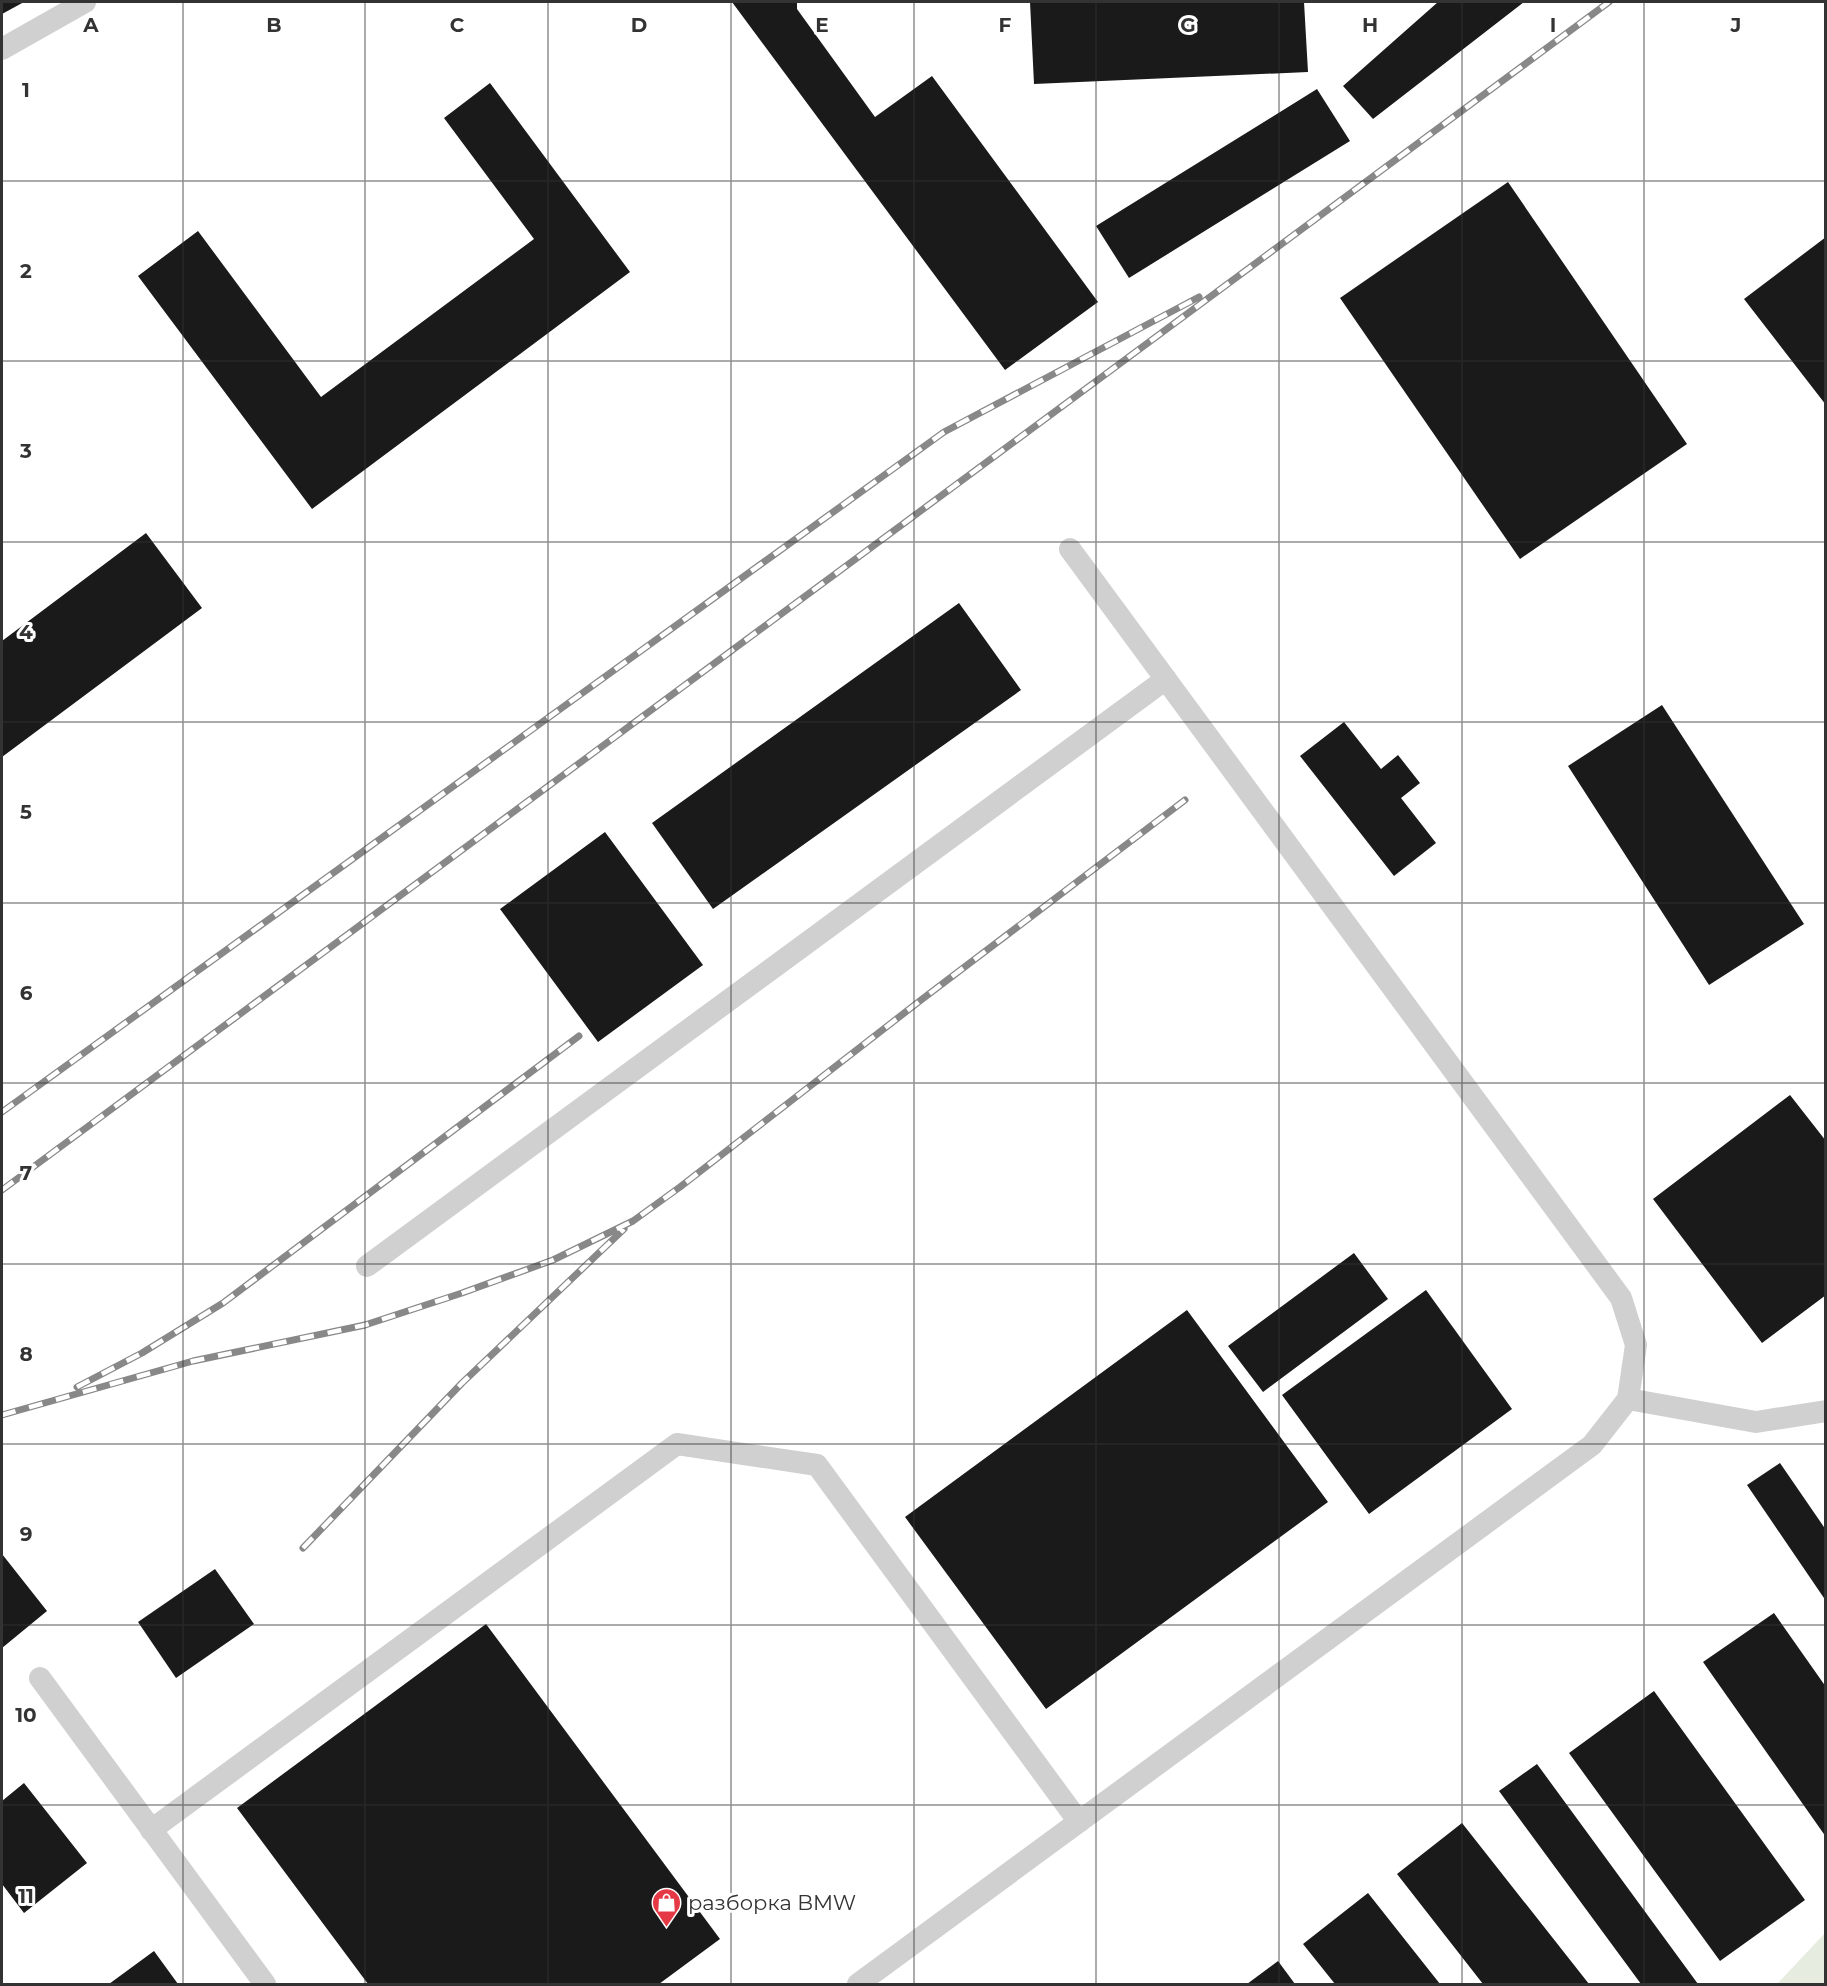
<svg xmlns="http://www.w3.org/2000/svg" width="1827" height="1986" viewBox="0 0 1827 1986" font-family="Montserrat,sans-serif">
<rect width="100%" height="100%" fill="#fff"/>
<!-- green -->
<path fill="#e6ecdf" d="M1825,1933V1984H1777Z"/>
<!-- building -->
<path fill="#1a1a1a" d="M2,2H24L2,14Z
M732,2H797V9L875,117L932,76L1098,302L1005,370Z
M1030,2H1304L1308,72L1034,84Z
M1438,2H1524L1373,119L1343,86Z
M490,83L630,272L312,509L138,276L198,231L321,397L534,239L444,118Z
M1317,89L1350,141L1129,278L1096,226Z
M1508,182L1687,444L1520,559L1340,298Z
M1826,237V405L1744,299Z
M146,533L202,608L2,757V641Z
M959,603L1021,690L713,909L652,823Z
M1662,705L1804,924L1709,985L1568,766Z
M1344,722L1381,769L1398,755L1420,783L1401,798L1436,843L1394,876L1300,756Z
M605,832L703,965L598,1042L500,909Z
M1790,1095L1826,1141V1295L1762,1343L1653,1199Z
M1354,1253L1388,1299L1263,1392L1228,1346Z
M1426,1290L1512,1409L1369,1514L1282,1395Z
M1187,1310L1328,1502L1046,1709L905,1517Z
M1780,1463L1826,1530V1601L1747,1485Z
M2,1554L47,1611L2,1648Z
M215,1569L254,1624L176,1678L138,1622Z
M1774,1613L1826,1687V1837L1703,1662Z
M486,1624L720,1939L659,1984H368L237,1808Z
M1654,1691L1805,1900L1720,1961L1569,1753Z
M1537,1764L1698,1984H1641L1499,1791Z
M24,1783L87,1863L24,1913L2,1884V1801Z
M1462,1823L1589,1984H1483L1397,1874Z
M1368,1893L1440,1984H1335L1303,1944Z
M154,1951L178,1984H109Z
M1278,1961L1295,1984H1247Z"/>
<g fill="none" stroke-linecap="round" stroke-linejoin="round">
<!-- lane -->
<path stroke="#d0d0d0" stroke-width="22" d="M2,49L85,2
M367,1266L1166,679
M1628,1399L1756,1422L1826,1411
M40,1678L265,1984
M151,1830L677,1444L817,1465L1079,1822
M858,1984L1592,1445L1628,1399L1636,1345L1621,1298L1070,549"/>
<defs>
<path id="rail" d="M2,1112L944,432L1199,297
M2,1190L1609,2
M77,1387L142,1353L223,1303L579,1036
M2,1415L193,1361L365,1325L462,1293L553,1260L633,1221L680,1187L921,1000L1185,800
M303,1548L462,1383L624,1229"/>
</defs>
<!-- rail casing -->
<use href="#rail" stroke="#888" stroke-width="7"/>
<!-- rail -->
<use href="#rail" stroke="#fff" stroke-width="4.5" stroke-dasharray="14" stroke-linecap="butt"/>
</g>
<!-- grid -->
<path fill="none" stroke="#333" stroke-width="1.5" stroke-opacity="0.55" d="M183,2V1984M365,2V1984M548,2V1984M731,2V1984M914,2V1984M1096,2V1984M1279,2V1984M1462,2V1984M1644,2V1984M2,181H1826M2,361H1826M2,542H1826M2,722H1826M2,903H1826M2,1083H1826M2,1264H1826M2,1444H1826M2,1625H1826M2,1805H1826"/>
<!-- icons -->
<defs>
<symbol id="shop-pin" viewBox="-11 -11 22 30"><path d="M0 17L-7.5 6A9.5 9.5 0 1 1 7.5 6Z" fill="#e63946" stroke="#fff"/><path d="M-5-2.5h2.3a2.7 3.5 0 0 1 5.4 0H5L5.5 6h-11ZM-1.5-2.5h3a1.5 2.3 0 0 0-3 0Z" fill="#fff"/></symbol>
</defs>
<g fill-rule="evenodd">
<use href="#shop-pin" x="650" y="1886" width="33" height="45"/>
</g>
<g text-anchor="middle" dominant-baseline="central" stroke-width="6" stroke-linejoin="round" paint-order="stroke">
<!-- poi labels -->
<g font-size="21" fill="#333" stroke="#fff" text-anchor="start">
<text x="688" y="1902">разборка BMW</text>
</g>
</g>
<g font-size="20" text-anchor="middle" font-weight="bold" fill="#333" stroke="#fff" stroke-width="6" stroke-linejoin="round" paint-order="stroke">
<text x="91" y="32">A</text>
<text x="274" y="32">B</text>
<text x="457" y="32">C</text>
<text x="639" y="32">D</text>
<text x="822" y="32">E</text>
<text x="1005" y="32">F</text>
<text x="1188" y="32">G</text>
<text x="1370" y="32">H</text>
<text x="1553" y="32">I</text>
<text x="1736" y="32">J</text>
<text x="26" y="97">1</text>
<text x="26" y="278">2</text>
<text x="26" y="458">3</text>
<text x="26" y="639">4</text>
<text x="26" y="819">5</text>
<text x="26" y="1000">6</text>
<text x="26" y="1180">7</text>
<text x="26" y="1361">8</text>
<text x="26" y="1541">9</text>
<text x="26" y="1722">10</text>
<text x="26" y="1903">11</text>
</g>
<!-- border -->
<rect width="1827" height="1986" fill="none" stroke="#333333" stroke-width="6"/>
</svg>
